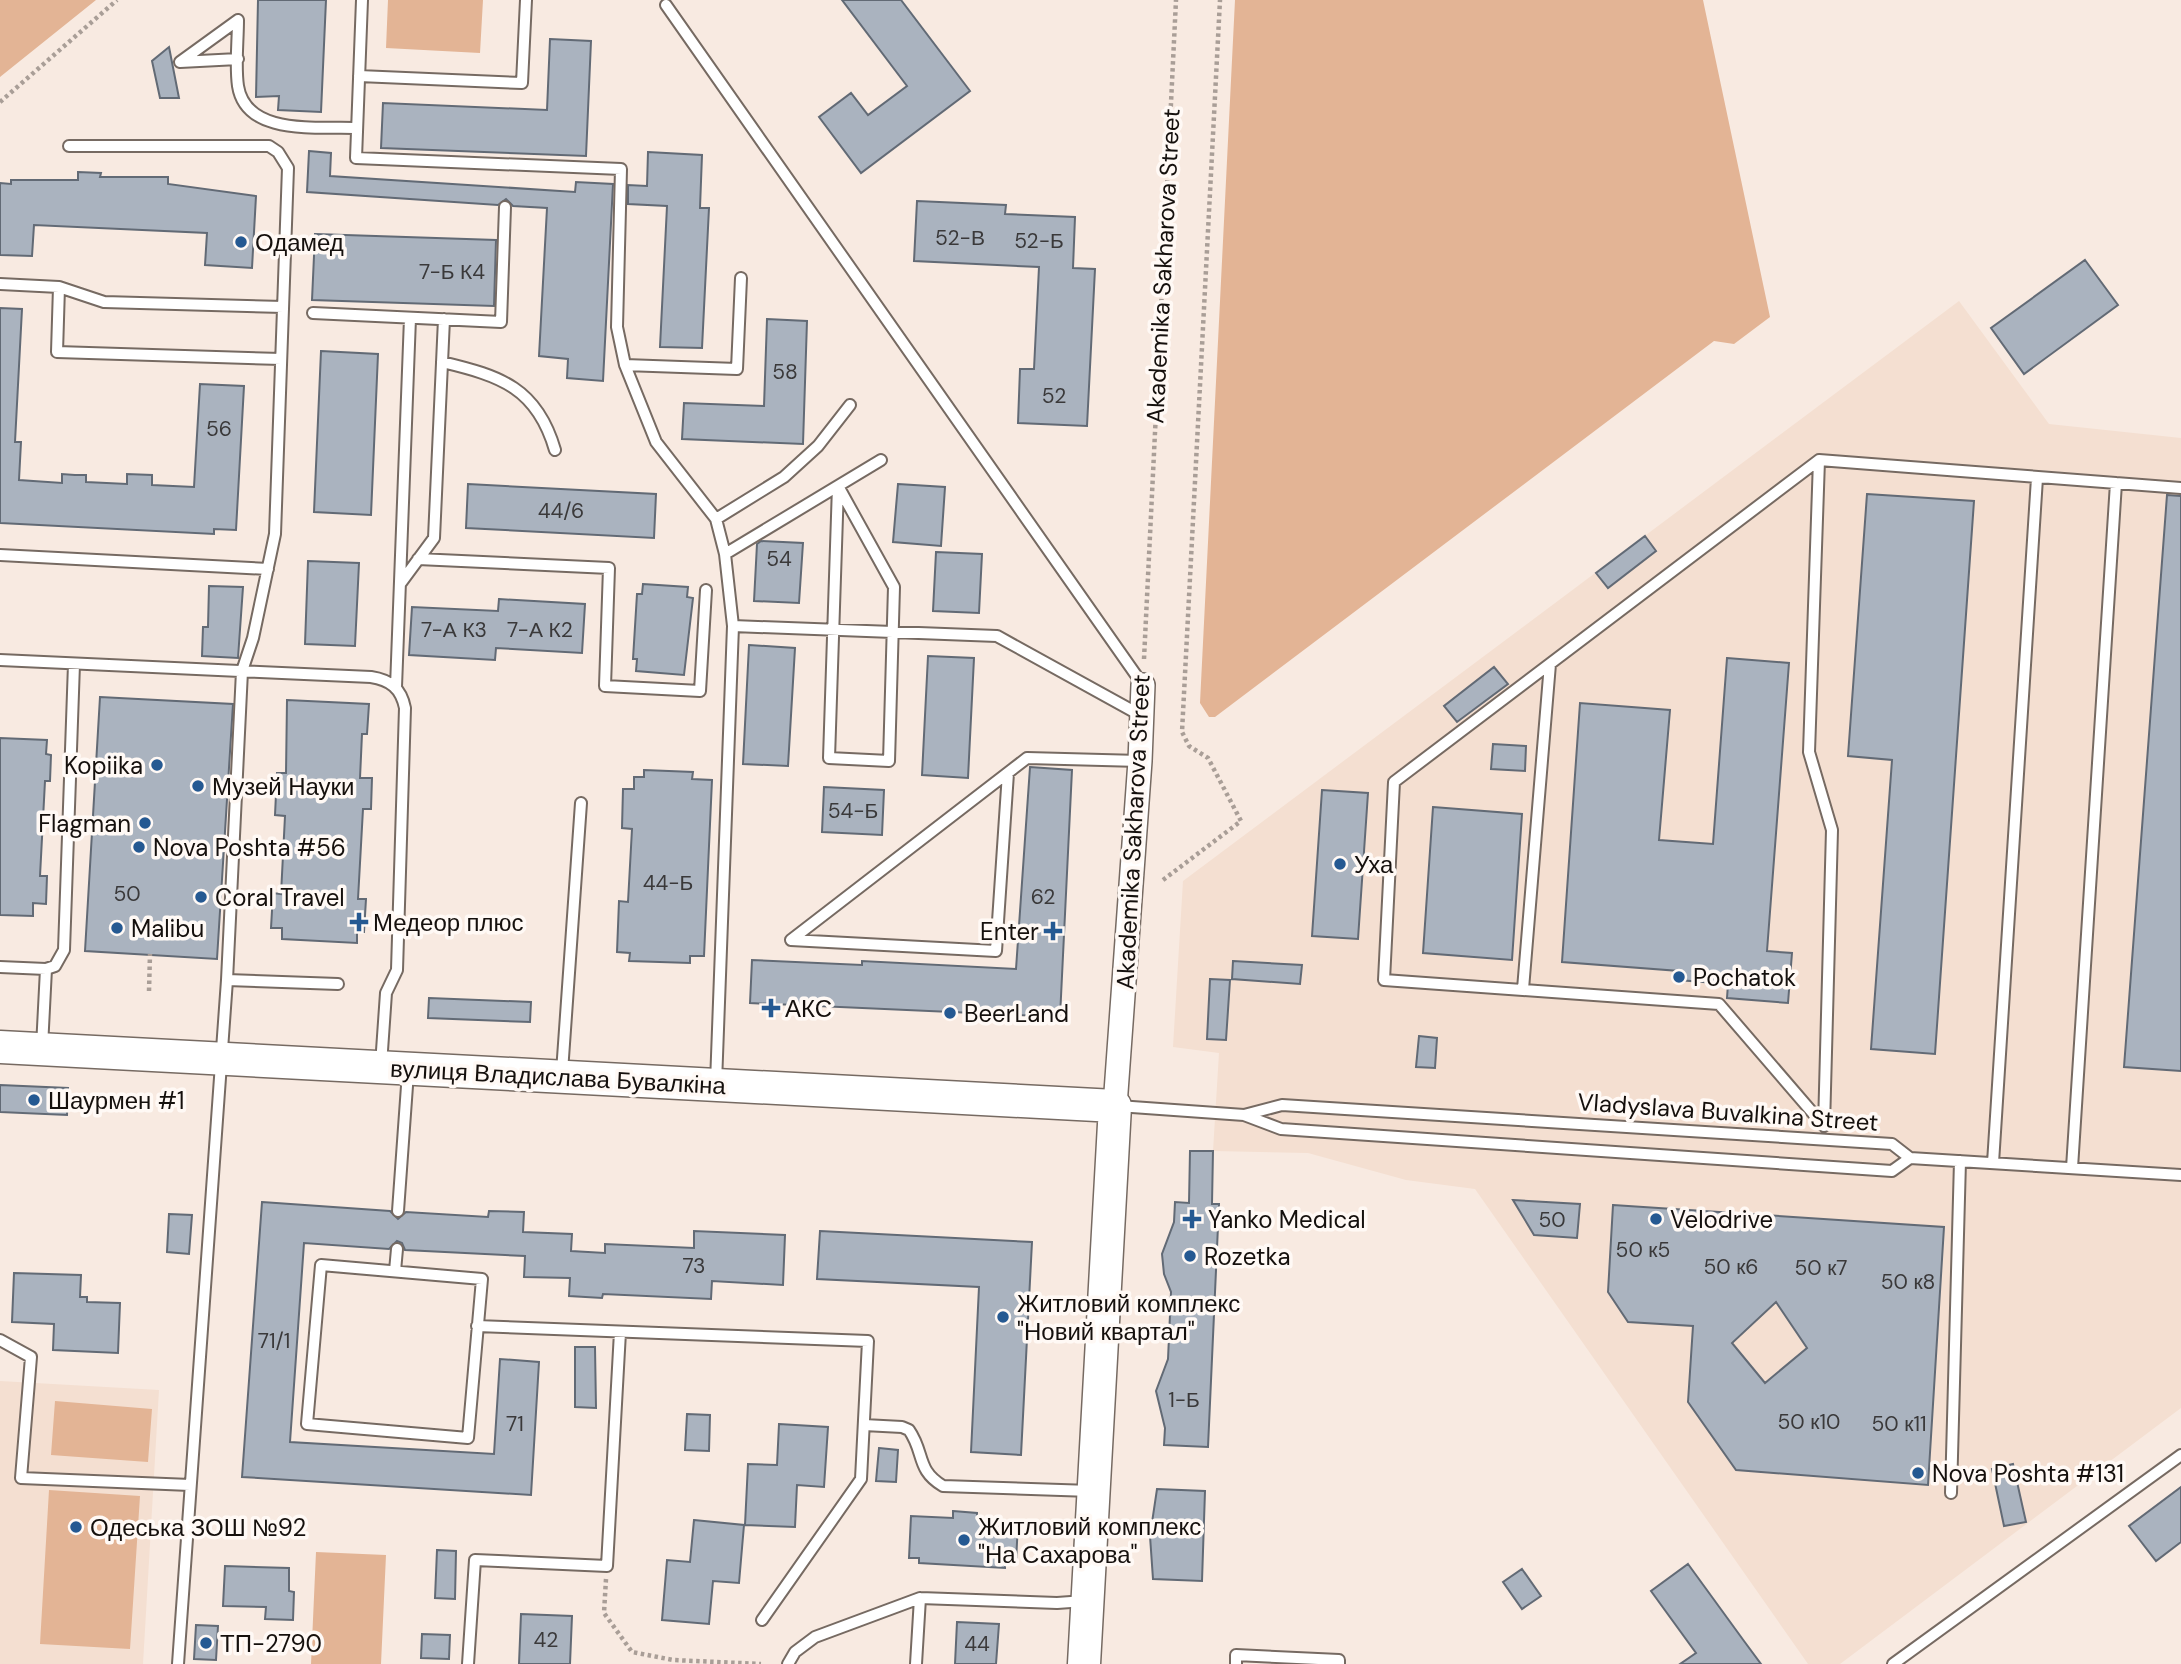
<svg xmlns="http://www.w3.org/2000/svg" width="2181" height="1664" viewBox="0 0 2181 1664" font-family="'DM Sans',sans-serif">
<rect width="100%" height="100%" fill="#f8eae1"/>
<!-- built -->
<path fill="#f4dfd1" d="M1959,301L2049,424L2181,438V1408L1840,1664H1808L1475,1189L1406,1180L1308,1153L1213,1151L1219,1053L1173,1047L1183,881Z
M0,1381L159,1390L143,1664H0Z"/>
<!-- green -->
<path fill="#e3b495" d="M0,0H96L0,77Z
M388,0H483L480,53L386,48Z
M1235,0H1703L1770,317L1734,344L1714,341L1215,717H1209L1200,703Z
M55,1401L152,1409L148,1462L51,1455Z
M49,1490L140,1496L130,1649L40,1644Z
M316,1552L386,1555L381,1664H311Z"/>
<!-- building -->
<path fill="#aab3bf" stroke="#626a75" stroke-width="2" fill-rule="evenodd" d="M258,0H326L321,112L278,110L279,96L256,97Z
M842,0H901L970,91L861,173L819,117L851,93L868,115L907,86Z
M550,39L591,41L586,156L381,148L383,103L547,110Z
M169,47L179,98H160L152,61Z
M309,151L331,153L330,176L575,192L576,182L613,184L603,381L567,378L568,359L539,356L547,208L513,206L506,199L498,205L307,192Z
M648,152L702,155L700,208H709L702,348L660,347L667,206L628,204V185L647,186Z
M78,172L101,173L100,177H168V184L256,196L252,268L205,265L207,233L34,225L32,256L0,255V183L11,184V180H78Z
M917,201L1006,205L1005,214L1075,217L1073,268L1095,269L1087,426L1018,423L1020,369H1034L1039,267L914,261Z
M315,234L496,240L494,306L312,300Z
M2085,260L2118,305L2024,374L1991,328Z
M0,308L22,309L15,442H21L19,480L62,483V474L75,475H86V482L127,484V474L152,475V485L194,487L200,384L244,386L236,530L214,529V534L0,523Z
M767,319L807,321L803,444L682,439L684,403L764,406Z
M321,351L378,354L371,515L314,512Z
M468,484L656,494L654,538L466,528Z
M898,484L945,487L941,546L893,542Z
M1867,494L1974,501L1935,1054L1871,1049L1892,760L1848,756Z
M2167,495L2181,496V1071L2124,1067Z
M1645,536L1656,551L1608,588L1596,573Z
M761,541L803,543L799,603L754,601L757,544Z
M936,552L982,554L979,613L933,611Z
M308,561L359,563L355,646L305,644Z
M643,584L688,587L687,597L693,598L684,675L636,671L637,659H633L637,594H642Z
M209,586L243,587L238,658L202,656L203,627H208Z
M499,599L585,604L582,653L496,648L495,660L409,655L412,607L498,611Z
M749,645L795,648L788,766L743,764Z
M928,656L974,658L968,778L922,775Z
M1727,658L1789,663L1767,951L1792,953L1788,1003L1727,998L1728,984L1678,980L1679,971L1562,962L1580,703L1670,710L1659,840L1713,844Z
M1494,667L1508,684L1457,722L1444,706Z
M100,697L233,704L217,959L85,951Z
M287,700L369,704L367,734H362L360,778H372L371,809H363L358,899H366L364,932H357V943L282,939V928H271L273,893L281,894L285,816L275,815L277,773H286Z
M0,738L47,740L46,754L51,755L50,781H45L40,876H47L46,904L33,903V916L0,915Z
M1493,744L1526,746L1525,771L1491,769Z
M1030,767L1072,770L1060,1017L750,1003L752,960L862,965V961L1016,969Z
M644,770L693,772L692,779L712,780L704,956H690V963L629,961L630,953L617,952L619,901L628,902L632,829L622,828L623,789H634V777H644Z
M824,787L884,790L882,835L822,832Z
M1322,790L1368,793L1358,939L1312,936Z
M1433,807L1522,814L1512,960L1423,953Z
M1233,961L1302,965L1300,984L1232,979Z
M1210,979L1230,980L1226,1040L1207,1039Z
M429,998L531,1002L530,1022L428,1018Z
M1419,1036L1437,1038L1435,1068L1416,1067Z
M0,1085L68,1088L67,1115L0,1112Z
M1190,1151H1213L1212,1204H1219L1208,1447L1164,1445L1165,1428L1156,1391L1168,1359L1171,1292L1164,1274L1162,1254L1174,1222L1175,1202L1189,1203Z
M1513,1200L1580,1204L1577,1238L1534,1235Z
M262,1202L390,1211L398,1219L406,1212L488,1217L489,1211L524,1212L523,1232L572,1234L571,1251L605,1253V1244L694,1248V1231L785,1235L783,1285L712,1281L711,1299L603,1294L602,1298L569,1296L570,1278L524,1277L525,1256L405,1250L402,1243L397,1241L389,1249L304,1243L290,1442L494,1454L500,1359L539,1362L531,1495L242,1477Z
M1613,1205L1944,1227L1928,1485L1736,1470L1688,1402L1693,1326L1628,1322L1608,1292ZM1776,1302L1807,1348L1765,1383L1732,1343Z
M169,1214L192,1215L189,1254L167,1252Z
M820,1231L1032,1242L1021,1455L971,1452L979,1287L817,1279Z
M14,1273L81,1275L80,1297H87V1302L120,1303L118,1353L53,1350L54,1324L12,1322Z
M575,1347H595L596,1408L575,1407Z
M687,1414L710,1415L709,1451L685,1450Z
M779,1424L828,1427L824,1487L797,1485L795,1527L745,1525L748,1464L777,1465Z
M879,1448L898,1450L896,1482L876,1481Z
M2013,1464L2026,1522L2004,1526L1992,1469Z
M2181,1487V1542L2156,1561L2129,1526Z
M1157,1489L1205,1491L1202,1581L1153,1579L1150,1536Z
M953,1511L977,1513V1519L1018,1522L1016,1563H1005V1568L919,1563V1558H909L911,1516L953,1518Z
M694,1520L744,1525L739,1583L713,1581L709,1624L662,1620L667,1560L690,1562Z
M437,1550L456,1551L455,1599L435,1598Z
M1688,1564L1744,1641L1761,1664H1680L1696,1653L1651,1591Z
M225,1566L289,1568V1591L294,1592L293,1620L265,1619L266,1607L223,1606Z
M1522,1569L1541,1596L1522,1609L1503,1582Z
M521,1614L572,1616L570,1664H519Z
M957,1622L999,1624L996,1664H955Z
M196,1625L218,1626L216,1660L194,1659Z
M422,1634L450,1635L449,1659L421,1658Z"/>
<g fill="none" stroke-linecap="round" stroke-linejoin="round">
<defs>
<path id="lane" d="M362,0L356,158L621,169L617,327L625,365L656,442L716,519L725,554L733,626L716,1083
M666,5L1143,685
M238,20C238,41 235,65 238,86C246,137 320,126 357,128
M180,62L238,20
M180,62L238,59
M359,76L522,83L526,0
M69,146H269L278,152L288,168L275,534L253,638L242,671L227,980L178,1664
M0,284L59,287L104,302L283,307
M59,287L57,352L281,359
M313,313L501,322L505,207
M442,362C501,376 537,388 555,450
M625,365L737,369L741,278
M1819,460L1809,752L1832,830L1824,1126
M838,486L894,587L889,761L829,758Z
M716,519L784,477L818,446L850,405
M725,554L881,460
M0,555L268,569
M418,559L609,568L605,686L700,691L706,590
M400,584L434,538L444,319
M733,626L997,636L1142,716
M0,660L371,677C390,680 401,688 405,708L397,970L386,993L381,1065
M396,687L410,318
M791,940L1027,758L1140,761
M791,940L996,951L1008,773
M0,967L46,969
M227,980L338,984
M1523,989L1550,664
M42,1047L46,969L55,966L64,950L74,664
M562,1072L581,803
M1118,1106L1244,1115L1282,1105L1892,1144L1910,1158
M1244,1115L1281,1129L1892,1171L1910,1158
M1824,1126L1719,1004L1384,980L1394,782L1819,460L2181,488
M1910,1158L2181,1175
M1993,1163L2037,478
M2072,1168L2116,483
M398,1211L408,1072
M321,1265L482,1279L468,1438L307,1424Z
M395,1271L397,1249
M477,1326L868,1341L861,1479L762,1620
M0,1340L31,1357L21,1478L190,1485
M864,1425L902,1427L909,1430C925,1453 916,1470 943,1486L1091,1491
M1951,1493L1960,1161
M468,1664L475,1560L607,1566L620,1332
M788,1664L795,1652L815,1637L920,1598L1057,1603L1085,1601
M916,1664L920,1598
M1236,1664V1655L1339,1660V1664
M1893,1664L2181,1455"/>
<path id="street" d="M1115,1106L1140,761L1143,685"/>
<path id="secondary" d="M0,1047L1115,1106L1084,1664"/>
</defs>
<!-- lane casing -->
<use href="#lane" stroke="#766a62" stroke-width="14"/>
<!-- street casing -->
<use href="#street" stroke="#766a62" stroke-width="26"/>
<!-- secondary casing -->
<use href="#secondary" stroke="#766a62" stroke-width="35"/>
<!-- path -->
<path stroke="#a99e97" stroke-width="4.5" stroke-dasharray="3.5 3.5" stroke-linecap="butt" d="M0,102L117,0
M1144,659L1176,0
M1163,880L1241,821L1208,758L1189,746L1182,732L1220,0
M149,991L150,954
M606,1579L604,1613L632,1652L673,1660L761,1664"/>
<!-- lane -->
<use href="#lane" stroke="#fff" stroke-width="10"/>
<!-- street -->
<use href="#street" stroke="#fff" stroke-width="23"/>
<!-- secondary -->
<use href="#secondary" stroke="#fff" stroke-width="32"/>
</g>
<!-- markers -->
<g fill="#255992" stroke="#fff9f5" stroke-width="2.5">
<circle cx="241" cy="242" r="7"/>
<circle cx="157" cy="765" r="7"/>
<circle cx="198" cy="786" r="7"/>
<circle cx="145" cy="823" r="7"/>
<circle cx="139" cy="847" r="7"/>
<circle cx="1340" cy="864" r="7"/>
<circle cx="201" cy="897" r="7"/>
<path d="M355.5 911.5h7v7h7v7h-7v7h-7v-7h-7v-7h7z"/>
<circle cx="117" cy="928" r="7"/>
<path d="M1049.5 920.5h7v7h7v7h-7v7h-7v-7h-7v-7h7z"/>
<circle cx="1679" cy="977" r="7"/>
<path d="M767.5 997.5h7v7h7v7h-7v7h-7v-7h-7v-7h7z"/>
<circle cx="950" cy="1013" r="7"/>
<circle cx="34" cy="1100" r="7"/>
<path d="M1188.5 1208.5h7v7h7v7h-7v7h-7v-7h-7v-7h7z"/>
<circle cx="1656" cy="1219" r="7"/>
<circle cx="1190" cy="1256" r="7"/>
<circle cx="1003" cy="1317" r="7"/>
<circle cx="1918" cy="1473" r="7"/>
<circle cx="76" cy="1527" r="7"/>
<circle cx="964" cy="1540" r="7"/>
<circle cx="206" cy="1643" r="7"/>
</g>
<g text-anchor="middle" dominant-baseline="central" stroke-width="7" stroke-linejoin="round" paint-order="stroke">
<!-- number labels -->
<g font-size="21" fill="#3a393a">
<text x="960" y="238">52-В</text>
<text x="1039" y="241">52-Б</text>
<text x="452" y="272">7-Б К4</text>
<text x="785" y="372">58</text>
<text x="1054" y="396">52</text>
<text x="219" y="429">56</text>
<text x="561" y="511">44/6</text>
<text x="779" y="559">54</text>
<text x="454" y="630">7-А К3</text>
<text x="540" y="630">7-А К2</text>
<text x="853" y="811">54-Б</text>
<text x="668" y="883">44-Б</text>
<text x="127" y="894">50</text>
<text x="1043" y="897">62</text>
<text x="1552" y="1220">50</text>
<text x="1643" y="1250">50 к5</text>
<text x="694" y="1266">73</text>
<text x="1731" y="1267">50 к6</text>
<text x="1821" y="1268">50 к7</text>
<text x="1908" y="1282">50 к8</text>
<text x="274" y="1341">71/1</text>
<text x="1184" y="1400">1-Б</text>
<text x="1809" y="1422">50 к10</text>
<text x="515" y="1424">71</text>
<text x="1899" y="1424">50 к11</text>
<text x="546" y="1640">42</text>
<text x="977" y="1644">44</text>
</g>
<!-- poi labels -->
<g font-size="24" fill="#15100d" stroke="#fff9f5" text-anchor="start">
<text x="255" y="242">Одамед</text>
<text x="143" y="765" text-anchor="end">Kopiika</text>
<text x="212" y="786">Музей Науки</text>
<text x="131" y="823" text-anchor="end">Flagman</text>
<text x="153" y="847">Nova Poshta #56</text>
<text x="1354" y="864">Уха</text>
<text x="215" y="897">Coral Travel</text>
<text x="373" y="922">Медеор плюс</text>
<text x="131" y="928">Malibu</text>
<text x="1039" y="931" text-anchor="end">Enter</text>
<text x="1693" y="977">Pochatok</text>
<text x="785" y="1008">АКС</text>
<text x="964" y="1013">BeerLand</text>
<text x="48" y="1100">Шаурмен #1</text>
<text x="1208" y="1219">Yanko Medical</text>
<text x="1670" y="1219">Velodrive</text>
<text x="1204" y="1256">Rozetka</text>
<text x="1017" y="1303">Житловий комплекс<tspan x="1017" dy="28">"Новий квартал"</tspan></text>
<text x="1932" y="1473">Nova Poshta #131</text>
<text x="978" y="1526">Житловий комплекс<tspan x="978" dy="28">"На Сахарова"</tspan></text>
<text x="90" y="1527">Одеська ЗОШ №92</text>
<text x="220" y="1643">ТП-2790</text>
</g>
<!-- street labels -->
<g font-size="24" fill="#15100d" stroke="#fff9f5">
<text transform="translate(1163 266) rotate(-87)">Akademika Sakharova Street</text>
<text transform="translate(1133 832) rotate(-87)">Akademika Sakharova Street</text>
<text transform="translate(558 1077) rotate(3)">вулиця Владислава Бувалкіна</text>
<text transform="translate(1728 1112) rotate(4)">Vladyslava Buvalkina Street</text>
</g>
</g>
</svg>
